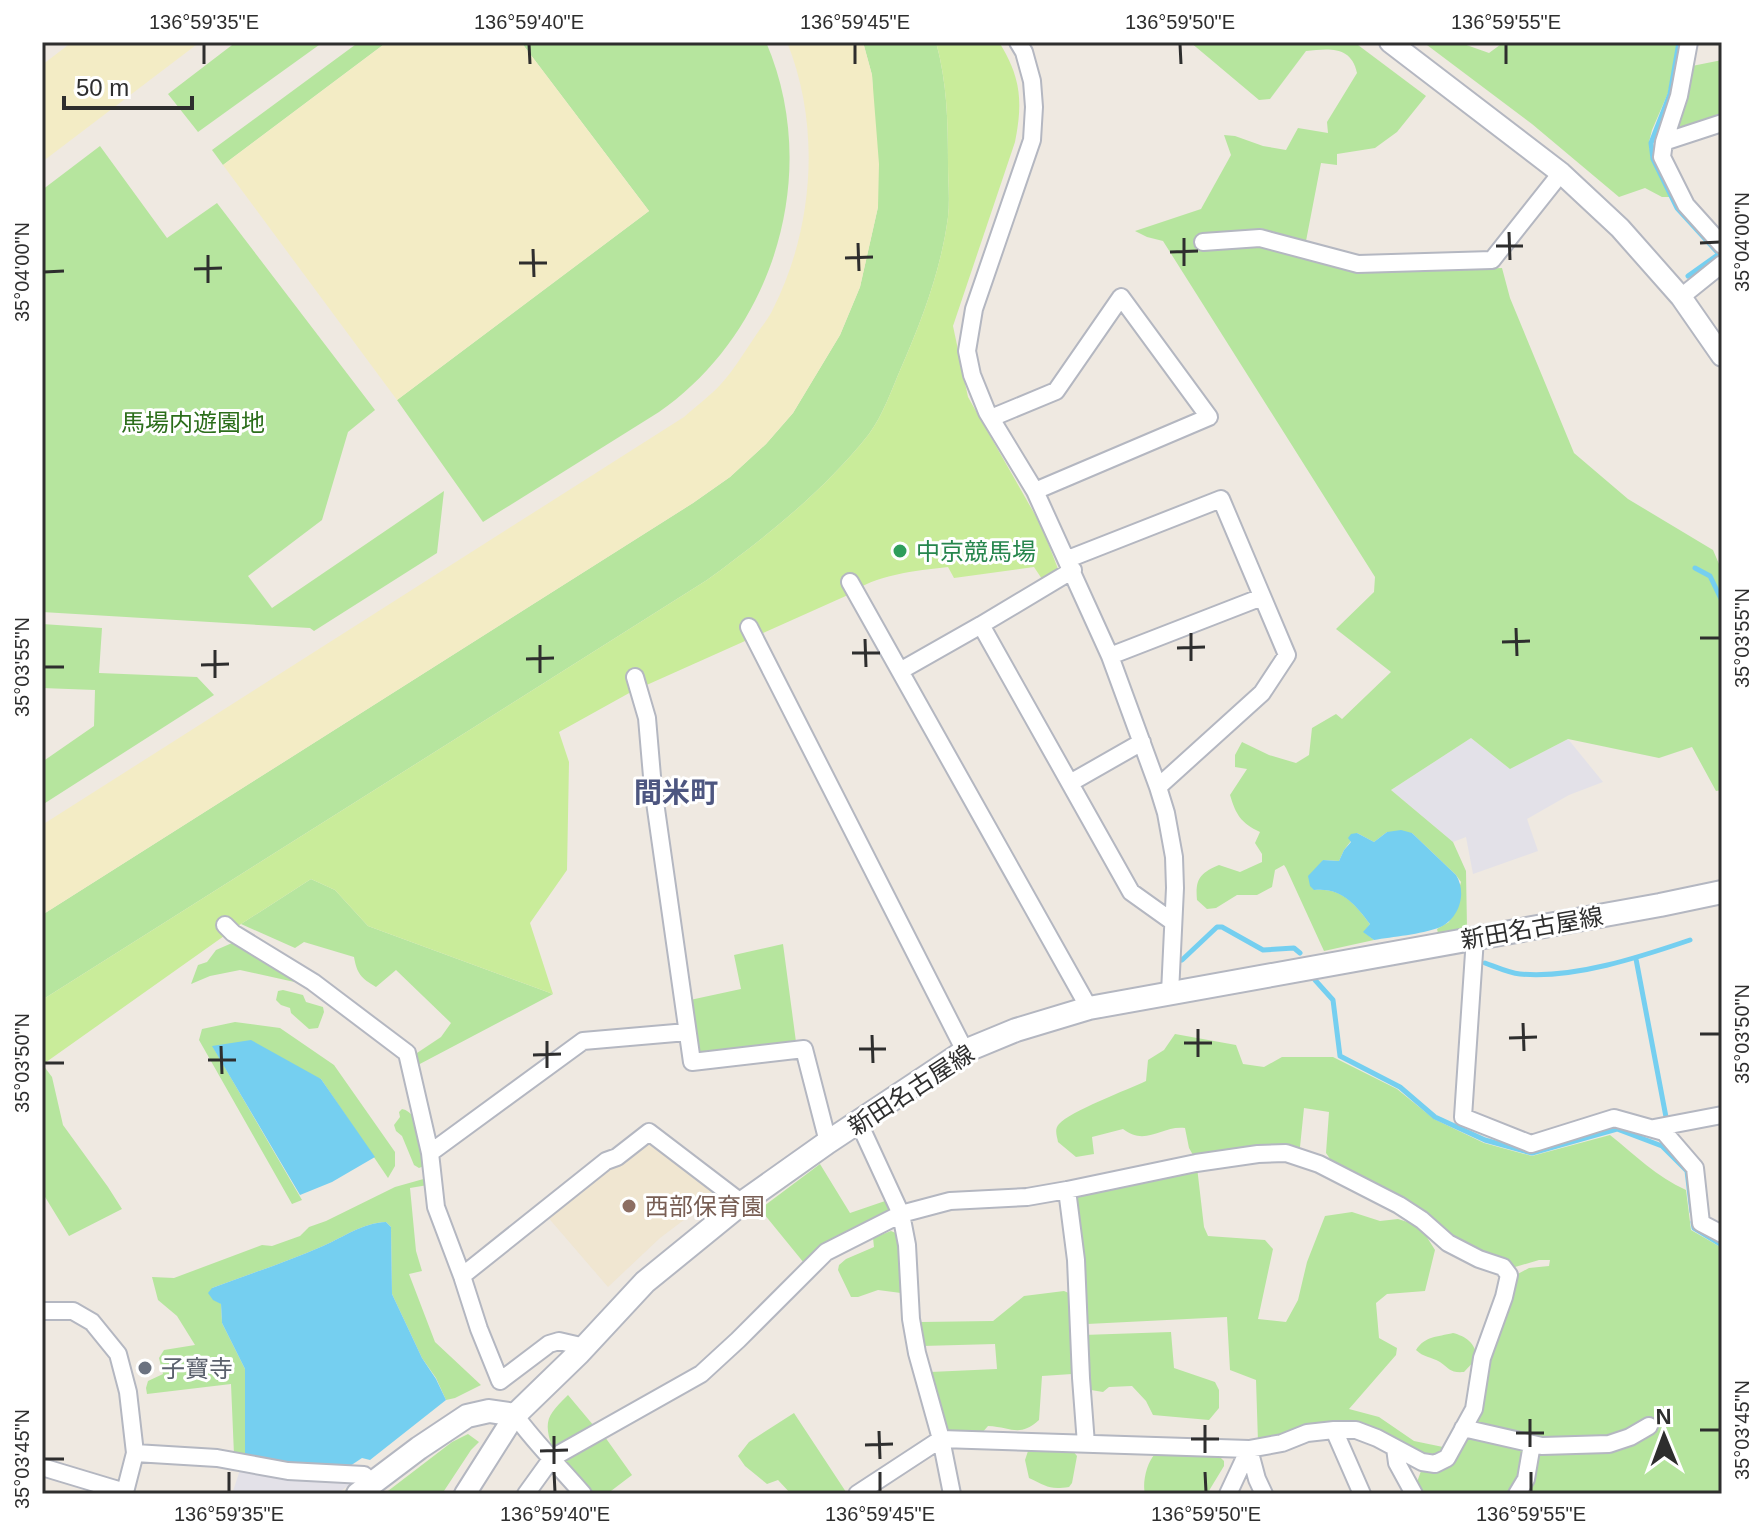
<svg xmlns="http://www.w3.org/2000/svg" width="1764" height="1536" viewBox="0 0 1764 1536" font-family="Arial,'Noto Sans JP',sans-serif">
<rect width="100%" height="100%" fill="#efe9e1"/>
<!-- industrial -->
<path fill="#e3e1e8" d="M1471,738L1510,769L1568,739L1603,782L1569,795L1527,819L1538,851L1473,874L1466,837L1453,842L1391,790Z
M241,1467L354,1481L337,1494H232Z"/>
<!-- education -->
<path fill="#f0e6d1" d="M645,1141H654L713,1186V1198L660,1238L608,1287L546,1215L605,1168H612Z"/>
<!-- green -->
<path fill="#b6e59e" d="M236,42H319V45L198,132L168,94Z
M359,42H387L223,165L212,150Z
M521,42H766C822,172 775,331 659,412L483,522L397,400L649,211Z
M863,42H936C947,82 948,121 948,163C948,181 950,199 948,217C941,270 922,320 901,368C892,389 883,415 869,434C823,492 767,536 707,580L42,1000V915L693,503L730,477L766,444L793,413L840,335L860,287L878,207L872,75Z
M1190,42H1354L1426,96L1397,132L1375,148L1337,154V165L1321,163L1306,241L1260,228L1242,237L1257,244L1283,252L1321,261L1355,272L1502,268L1510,298L1574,453L1628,499L1713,550L1722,571V790L1716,791L1692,747L1659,758L1568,739L1510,769L1471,738L1391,790L1453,842L1466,871L1467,928L1438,933L1437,929L1449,922L1461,882L1456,875L1412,833L1387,832L1374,842L1357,833L1344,850L1339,861L1323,860L1314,890C1342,887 1355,904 1370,924L1364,932L1374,940L1324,951L1286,868L1284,865L1275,870L1272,887L1257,895H1237L1216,908L1207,909L1197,900C1195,879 1200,873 1219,865L1240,872L1262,862V854L1255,843L1260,832C1241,823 1236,815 1230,795L1247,769L1235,767V755L1242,742L1269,755L1296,763L1309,755L1312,728L1336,714L1342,719L1391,672L1336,629L1374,592L1375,577L1163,241L1147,237L1135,231L1201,209L1231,155L1224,135L1235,136L1263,146L1286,150L1298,128L1328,133L1327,122L1357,73C1351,45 1328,49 1306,51L1270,99L1259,100Z
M1423,42H1458L1489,53L1504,42H1678L1668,93L1652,130L1649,142L1651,158L1670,197H1662L1645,188L1619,197L1532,124Z
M1722,60V117L1680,131L1677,124L1692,66Z
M100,146L167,238L217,203L375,410L348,432L322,520L248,576L272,608L444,491L437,553L314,631L310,628L42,612V190Z
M42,624L102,628L99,673L197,677L214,695L42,805V762L94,726L95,690L42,688Z
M311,879L335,890L368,926L553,994L416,1066L414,1055L441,1037L451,1023L396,970L376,987C361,978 357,974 354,957L304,942L295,948L241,924Z
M232,943L246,947L308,985L240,970L210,976L191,984L198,965L207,962L216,950Z
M783,944L796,1042L701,1054L695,1048L690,1000L741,989L734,955Z
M283,990L303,995L306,1002L323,1007L324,1012L318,1028L309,1029L291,1013L290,1008L281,1005L276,1000L278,991Z
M235,1022L280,1028L334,1065L395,1152V1166L388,1178L321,1079L213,1047L302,1200L292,1204L199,1040L202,1029Z
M1175,1034L1236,1045L1243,1064L1264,1067L1282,1057H1333L1397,1089L1434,1119L1484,1143L1532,1156L1610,1135C1635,1155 1657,1177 1686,1190L1691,1230L1722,1248V1484L1717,1494H1520L1535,1448L1621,1436L1542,1442L1470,1425L1512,1277L1529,1268L1549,1266L1550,1260H1539L1515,1267L1484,1257L1335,1166L1326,1153L1329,1112L1304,1108L1300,1147L1295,1149L1200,1157L1193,1155L1189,1148L1185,1128C1162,1125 1146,1147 1123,1129L1092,1137L1094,1154L1076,1157L1058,1142C1057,1136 1054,1129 1059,1124C1069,1112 1129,1089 1146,1081L1148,1060L1164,1050Z
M43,1065L52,1077L63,1125L108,1187L122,1209L69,1236L42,1192Z
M402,1109C422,1113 421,1149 424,1166L419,1168L414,1165L402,1136L396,1131L394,1125L400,1117L399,1112Z
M820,1164L850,1213L888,1200L892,1209L889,1219L804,1263L760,1209Z
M1197,1167L1204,1227L1208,1236L1265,1240L1273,1249L1258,1319L1286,1322L1298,1300L1307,1262L1325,1216L1352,1212L1380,1221L1398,1219L1417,1225L1423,1231L1435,1250L1425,1291L1387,1294L1376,1303L1379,1338L1397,1348L1396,1355L1349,1409L1379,1417L1414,1441L1443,1447L1445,1455L1426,1459L1359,1427L1258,1442L1256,1380L1230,1370L1227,1317L1087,1324L1082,1317L1080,1226L1077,1194Z
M427,1178L428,1185L410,1188L416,1251L422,1271L409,1274L435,1342L481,1385L455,1398L446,1400L436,1378L422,1358L392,1294L391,1227L386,1222C362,1223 344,1237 323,1246C287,1262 249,1274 212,1288L221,1304L222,1323L245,1369V1455H234L231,1384L147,1394L146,1388L148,1381L163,1374L159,1358L164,1350L195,1345L177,1316L158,1300L152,1277L174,1278L262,1245L272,1246L300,1236L309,1227L326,1221L395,1187Z
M891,1231L898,1234L900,1240L901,1293L878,1290L858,1297H851L838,1270L839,1265L846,1259L874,1247L873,1238Z
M1064,1291L1071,1294L1076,1369L1072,1374L1042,1376L1039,1420C1019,1438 1012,1427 988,1426L981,1434H949L943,1426L930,1372L997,1369L995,1344L922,1346L916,1328L921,1322L993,1321L1024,1296Z
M1171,1332L1174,1368L1215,1382L1219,1390V1408L1209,1420L1153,1415L1146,1401L1132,1386L1109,1387L1103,1392L1091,1390L1088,1385L1083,1335Z
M1453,1333C1465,1336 1476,1343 1477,1358L1464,1372C1450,1373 1450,1369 1440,1362C1431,1357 1423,1357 1416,1350C1425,1336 1437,1337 1453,1333Z
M568,1395L594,1426L562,1447H552C543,1420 548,1415 568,1395Z
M794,1413L846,1492L843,1494H791L778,1480L767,1484L745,1466L738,1456L749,1442Z
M1466,1433L1528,1446L1521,1480L1510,1494H1436C1426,1493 1421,1492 1417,1482L1421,1471Z
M468,1434L479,1442L471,1450L442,1494H384L452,1442Z
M605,1437L632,1475L607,1494H589L560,1462Z
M1032,1448L1073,1451L1077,1456L1072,1483L1069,1487C1048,1490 1047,1486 1029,1478L1025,1460L1028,1451Z
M1155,1454L1218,1455L1224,1461V1466L1207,1494H1145C1142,1483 1147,1462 1155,1454Z"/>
<!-- sand -->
<path fill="#f3ecc5" d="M72,42H200L42,162V65Z
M387,42H521L649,211L397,400L223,165Z
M787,42H863L872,75L879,164L878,207L860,287L840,335L793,413L766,444L730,477L693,503L42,915V825L684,417C696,406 710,396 721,384C734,370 745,351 756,335C762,326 769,318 773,309C814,228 821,126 787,42Z"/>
<!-- pitch -->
<path fill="#c9ec9a" d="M936,42H999C1021,77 1023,102 1015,142L953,326L968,397L1042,527L1058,569L1042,579L1034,567L954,578L948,567C915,571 876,574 848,595L631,692L559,732L569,762L567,870L530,923L553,994L368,926L335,890L311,879L241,924L42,1065V1000L707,580C767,536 823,492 869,434C883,415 892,389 901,368C922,320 941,270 948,217C950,199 948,181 948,163C948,121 947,82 936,42Z"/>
<!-- water -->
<path fill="#75cff0" d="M1401,830L1412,833L1456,875C1468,894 1458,921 1438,928C1422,934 1392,937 1374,940L1363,932L1370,924C1355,904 1341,887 1314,890L1310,886L1308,876L1323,860L1339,861L1344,850L1351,842L1348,838L1351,834L1357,833L1374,842L1387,832Z
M251,1040L321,1079L375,1157L332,1182L300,1195L212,1046Z
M386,1222L391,1227L392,1294L422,1358L436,1379L446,1400L370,1460L362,1458L350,1466L285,1462L245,1455V1369L222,1323L221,1304L213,1300L208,1293L212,1288C249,1274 287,1262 323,1246C344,1237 362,1223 386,1222Z"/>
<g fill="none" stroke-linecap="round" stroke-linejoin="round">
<!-- stream -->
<path stroke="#75cff0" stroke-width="5" d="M1679,42L1670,94L1651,143L1653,159L1677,208L1719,254L1688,276
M1695,568L1710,576L1722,601
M1636,959L1666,1117
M1182,960L1217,927H1222L1263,950L1294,948L1300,953
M1485,963C1496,967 1509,973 1520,974C1574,979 1640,957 1690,940
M1315,980L1333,1000L1340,1056L1400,1087L1435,1117L1485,1140L1532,1153L1617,1129L1662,1146L1687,1171L1692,1212
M1693,1222L1694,1228L1722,1245
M1720,1494L1722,1491"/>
<defs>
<path id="minor" d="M1018,42L1024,52L1032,81L1034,107L1032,140L974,309L967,351L972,375L987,412L1035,491L1110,656L1158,787L1166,813L1174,857L1175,888L1170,993
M1689,42L1679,96L1664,142L1662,157L1686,205L1722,245
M1664,142L1722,123
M1203,242L1260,238L1358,264L1492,260L1561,173
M1681,297L1722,264
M991,418L1056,391L1121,297L1209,417L1035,491
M1068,559L1221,499L1287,655L1262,693L1158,787
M850,582L1089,1008
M981,625L1131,892L1173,922
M749,627L965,1051
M1110,656L1262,597
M900,671L981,625L1073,570
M635,677L647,718L653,788L692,1062L804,1049L828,1142
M1070,783L1142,742
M225,925L233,933L313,982L407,1053L430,1153L436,1207L462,1276L479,1329L500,1381L549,1344L559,1341L585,1347
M1475,938L1463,1117L1531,1144L1614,1118L1664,1132L1695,1168L1701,1223L1722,1234
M859,1123L901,1214L907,1245L911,1319L917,1353L941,1439L952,1494
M1654,1128L1722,1115
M430,1153L583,1041L687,1032
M1067,1190L1076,1260L1081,1378L1086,1444
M462,1276L606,1161L617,1157L649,1132L742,1203
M42,1311H73L92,1322L118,1354L128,1392L135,1453L125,1492
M515,1415C535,1443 560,1467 583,1494
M1463,1428L1542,1446L1609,1444L1630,1437L1649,1426
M1334,1430L1362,1494
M1395,1448L1397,1463L1414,1494
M1249,1449L1257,1479L1264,1494
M135,1453L217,1458L288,1471L364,1475L372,1483
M42,1467L125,1492V1494
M526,1494L552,1458L701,1374L738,1340L826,1252L901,1214L950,1201L1027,1197L1067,1190L1196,1163L1258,1154L1286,1153L1319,1164L1399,1205L1422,1220L1448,1243L1479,1259L1503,1267L1509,1275L1504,1297L1482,1358L1474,1409L1447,1458L1435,1464L1422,1462L1377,1438L1356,1430H1334L1307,1433L1282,1443L1249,1449L941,1439L857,1494
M1228,1494L1249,1449
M1517,1494L1526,1479L1532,1444"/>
<path id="tertiary" d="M1390,42L1561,173L1620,228L1681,297L1722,356
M465,1494L515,1415"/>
<path id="secondary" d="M358,1494L419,1448L467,1416L489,1411L515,1415L579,1353L645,1282L742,1203L828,1142L965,1051L1016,1030L1089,1008L1660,905L1722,892"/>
</defs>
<!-- minor casing -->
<use href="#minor" stroke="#b4b7c1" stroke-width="20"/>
<!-- tertiary casing -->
<use href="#tertiary" stroke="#b4b7c1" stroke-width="24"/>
<!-- secondary casing -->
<use href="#secondary" stroke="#b4b7c1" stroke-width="26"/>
<!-- minor -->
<use href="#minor" stroke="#fff" stroke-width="16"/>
<!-- tertiary -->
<use href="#tertiary" stroke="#fff" stroke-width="20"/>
<!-- secondary -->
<use href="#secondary" stroke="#fff" stroke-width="22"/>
</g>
<!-- ticks -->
<path fill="none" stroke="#2e2e2e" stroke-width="3" d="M204,44V64M529,44L530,64M855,44V64M1180,44L1181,64M1506,44V64M1509,232L1510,260M1184,238V266M858,243L859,271M1700,243L1720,242M1496,246H1523M533,249L534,277M1170,252L1198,251M208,255V283M845,258L873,257M519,263H547M194,269L222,268M44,272L64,271M1516,628L1517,656M1191,633V661M1700,638H1720M865,639L866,667M1502,642L1530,641M540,645V673M1177,648L1205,647M215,650V678M852,653H880M526,659L554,658M201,665L229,664M44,667H64M1523,1023L1524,1051M1198,1029V1057M1700,1034H1720M872,1035L873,1063M1509,1038L1537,1037M547,1041V1068M1184,1043H1212M221,1046L222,1074M859,1049H886M533,1055L561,1054M208,1060H236M44,1063H64M1530,1419V1447M1205,1425V1453M1700,1430H1720M879,1431L880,1459M1516,1433H1544M554,1436V1464M1191,1439H1219M865,1445L893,1444M540,1451L568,1450M44,1459H64M229,1472V1492M554,1472L555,1492M880,1472V1492M1205,1472L1206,1492M1531,1472V1492"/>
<!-- markers -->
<circle fill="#2e9e5b" stroke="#fff" stroke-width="3" cx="900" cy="551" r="8"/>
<circle fill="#8d6e63" stroke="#fff" stroke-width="3" cx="629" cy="1206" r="8"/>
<circle fill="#6b7280" stroke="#fff" stroke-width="3" cx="145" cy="1368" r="8"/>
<g text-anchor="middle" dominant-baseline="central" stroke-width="6" stroke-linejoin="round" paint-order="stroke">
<!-- park labels -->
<g font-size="24" fill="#2c6e1b" stroke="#fff">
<text x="193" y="422">馬場内遊園地</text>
</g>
<!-- leisure labels -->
<g font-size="24" fill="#27864d" stroke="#fff" text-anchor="start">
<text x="916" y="551">中京競馬場</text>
</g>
<!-- street labels -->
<g font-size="24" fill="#2e2e2e" stroke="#fff">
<text transform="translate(1532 928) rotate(-10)">新田名古屋線</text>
<text transform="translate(911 1090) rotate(-33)">新田名古屋線</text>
</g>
<!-- education labels -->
<g font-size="24" fill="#785e54" stroke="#fff" text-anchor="start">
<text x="645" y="1206">西部保育園</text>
</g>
<!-- worship labels -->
<g font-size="24" fill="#5b616d" stroke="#fff" text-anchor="start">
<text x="161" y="1368">子寶寺</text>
</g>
<!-- quarter labels -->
<g font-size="28" font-weight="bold" fill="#4d5680" stroke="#fff">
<text x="676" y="792">間米町</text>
</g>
</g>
<!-- border -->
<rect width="1764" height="1536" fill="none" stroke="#ffffff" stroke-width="88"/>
<!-- north arrow -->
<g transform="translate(1664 1436) rotate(359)" stroke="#ffffff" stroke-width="6" paint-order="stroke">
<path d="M0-6L14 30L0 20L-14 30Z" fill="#2e2e2e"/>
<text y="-12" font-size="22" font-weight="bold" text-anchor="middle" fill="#2e2e2e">N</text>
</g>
<!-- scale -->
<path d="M64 96v12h128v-12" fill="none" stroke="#2e2e2e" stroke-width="4"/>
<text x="76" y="96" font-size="24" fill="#2e2e2e" stroke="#ffffff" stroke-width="6" paint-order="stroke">50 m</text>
<rect x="44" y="44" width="1676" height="1448" fill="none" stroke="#2e2e2e" stroke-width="3"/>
<g font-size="20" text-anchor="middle" fill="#2e2e2e">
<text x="204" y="29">136°59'35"E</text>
<text x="529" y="29">136°59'40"E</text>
<text x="855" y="29">136°59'45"E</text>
<text x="1180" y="29">136°59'50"E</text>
<text x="1506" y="29">136°59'55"E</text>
<text transform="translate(1742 242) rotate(-90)" y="7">35°04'00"N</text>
<text transform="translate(22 272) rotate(-90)" y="7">35°04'00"N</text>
<text transform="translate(1742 638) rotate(-90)" y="7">35°03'55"N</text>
<text transform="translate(22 667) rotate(-90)" y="7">35°03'55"N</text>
<text transform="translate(1742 1034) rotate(-90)" y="7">35°03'50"N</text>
<text transform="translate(22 1063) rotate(-90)" y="7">35°03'50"N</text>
<text transform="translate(1742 1430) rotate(-90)" y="7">35°03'45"N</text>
<text transform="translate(22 1459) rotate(-90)" y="7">35°03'45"N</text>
<text x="229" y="1521">136°59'35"E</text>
<text x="555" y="1521">136°59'40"E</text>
<text x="880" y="1521">136°59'45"E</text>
<text x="1206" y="1521">136°59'50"E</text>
<text x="1531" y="1521">136°59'55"E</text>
</g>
</svg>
